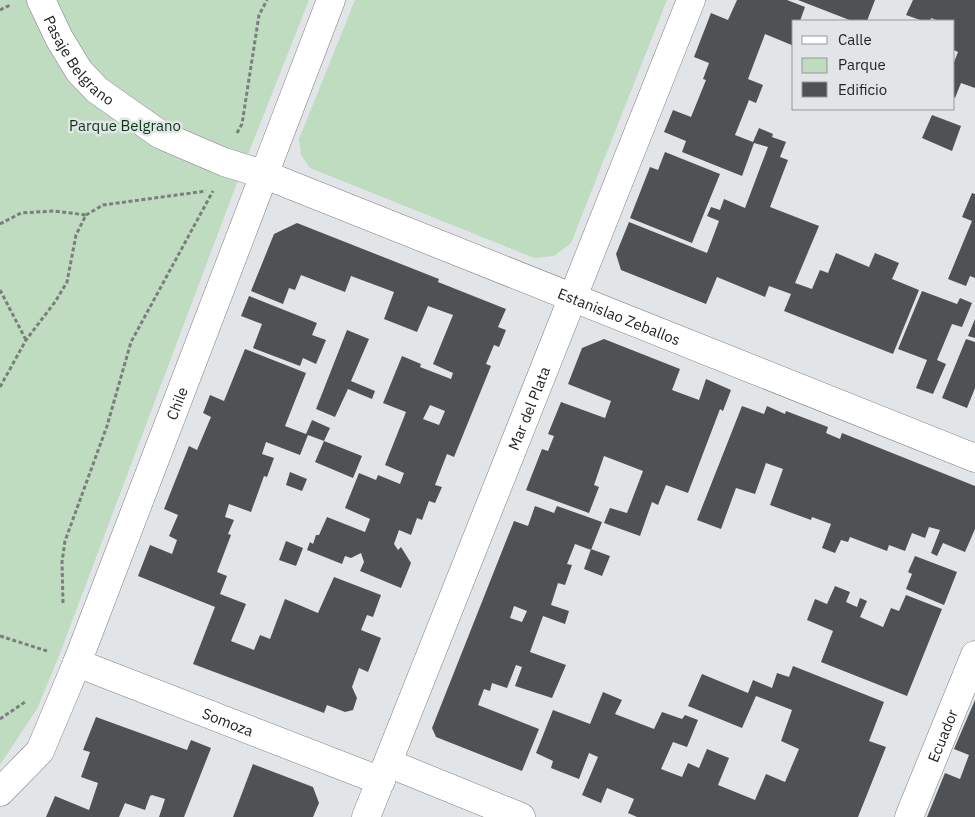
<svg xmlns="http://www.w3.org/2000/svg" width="975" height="817" viewBox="0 0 975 817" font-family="'IBM Plex Sans',sans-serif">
<rect width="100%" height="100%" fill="#e2e5e7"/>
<!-- green -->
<path fill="#bfdcc0" d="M0,0H309L243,167L59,656L37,709L0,765Z
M355,0H667L571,243L554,256L534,258L310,168L301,155L299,139Z"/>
<!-- building -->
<path fill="#4f5254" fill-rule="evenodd" d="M737,0H787L805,7L800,21H794V46L765,34L748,79L763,85L756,103L749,100L735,135L753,142L759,128L773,134L772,137L786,142L780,157L788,160L770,207L819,226L795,283L812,289L820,270L828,273L836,253L869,267L875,253L899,263L892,279L919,290L893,354L784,311L791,294L769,286L765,297L717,277L706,304L621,270L616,254L629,222L707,253L719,221L707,216L711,207L720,210L724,199L745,208L768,147L754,143L742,176L682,152L686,141L664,132L673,110L691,117L706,80L703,79L709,63L694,57L711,13L728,20Z
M798,0H875L867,21H852Z
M913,0H975V88L961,83L955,98L954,97V62L958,52L954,50V21H939L931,18L930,21H923L906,15Z
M932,115L961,126L952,151L922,138Z
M665,152L720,174L692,243L630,218L650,167L658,170Z
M972,193L975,194V278L970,276L966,286L948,279L972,221L962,217Z
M297,223L439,279L438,282L506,309L498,327L506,330L499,347L494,345L486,364L491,366L454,457L447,454L435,485L442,487L435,503L429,501L422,520L417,518L411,535L399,530L394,544L398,550L401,547L411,563L401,588L360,571L364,562L361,553L351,558L345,556L342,564L307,550L310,542L313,544L316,535H319L327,517L365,532L370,519L345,508L359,473L376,480L378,475L400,484L404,473L385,465L406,412L383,403L402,356L421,364L420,367L451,379L453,373L433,364L453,315L428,306L417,332L384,319L394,292L351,276L345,292L301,275L295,290L289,288L283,304L251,291L274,234ZM430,405L445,411L439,425L423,419Z
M922,291L957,304L960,298L972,303L962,327L952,324L937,360L946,364L933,394L916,388L927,360L898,349Z
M249,296L317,323L312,335L326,340L316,364L303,358L300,366L253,348L262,324L241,316Z
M975,319V338L968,336Z
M347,330L369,339L351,381L375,391L372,399L348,389L335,417L316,409Z
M604,339L680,369L672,390L699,400L706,379L731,390L723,411L720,409L688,493L666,485L658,505L652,502L640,536L604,523L610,508L627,513L643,471L604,456L594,485L599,487L589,513L526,490L542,449L548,451L554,436L548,434L561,402L605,418L611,401L568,384L582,348Z
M966,339L975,342V388L967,408L942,398Z
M245,349L306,373L285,426L306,434L312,420L330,428L324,441L308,435L300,455L266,442L262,454L274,458L267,477L264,476L251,512L229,504L225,517L234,520L228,534L231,535L217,572L227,576L220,594L246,604L231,641L254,650L260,635L270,639L285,599L318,613L334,577L381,595L373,617L367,615L361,630L381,638L368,672L359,668L352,687L357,698L353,710L345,712L327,705L324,713L193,664L215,607L138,576L150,545L172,554L177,540L169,536L178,515L164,509L189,446L197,450L211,417L203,413L210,395L224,401Z
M742,406L764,414L767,406L785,414L786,411L828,427L826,433L840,439L842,433L975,486V529L965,552L943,543L937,556L931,553L940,530L929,527L925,538L912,533L905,551L889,545L887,551L850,537L848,542L841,540L835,553L822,548L831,524L812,517L811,520L770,505L783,469L766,463L755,494L736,488L721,529L697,520Z
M324,441L362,456L353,478L315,462Z
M290,472L307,479L302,491L286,485Z
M535,506L554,513L557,506L602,522L591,550L575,544L567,564L572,565L565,585L558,583L551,605L569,611L565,624L543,616L530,652L566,665L552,698L515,686L522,667L516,665L507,688L492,683L490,691L484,689L478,705L539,729L522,771L436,737L432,728L514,521L528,526ZM514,606L527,611L522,622L510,618Z
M286,541L303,548L296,566L279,560Z
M591,549L610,556L602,576L584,569Z
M915,556L957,572L944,605L906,589L912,574L908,572Z
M835,586L850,592L846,602L857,607L860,598L867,601L860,617L883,627L891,608L899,611L906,595L942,609L907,696L821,662L833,631L807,620L815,599L827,604Z
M793,666L884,702L869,741L886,747L858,817H637L628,813L634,799L607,788L601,803L582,795L598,757L589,753L579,779L551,768L553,761L536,753L553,710L590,724L603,692L622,700L615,714L654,729L662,712L682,719L685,715L698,720L687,747L673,742L661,769L682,777L688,763L699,768L707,749L729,758L718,785L755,800L766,774L785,782L799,749L781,741L792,710L756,696L742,728L688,706L702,674L748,693L753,680L772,688L777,673L789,677Z
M975,700V817H927L945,773L960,779L969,755L954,749Z
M96,717L187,750L191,740L211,748L184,817H159L165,799L152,795L150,796L145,810L125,803L119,817H46L55,796L89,810L98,783L81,777L90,752L83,750Z
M253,764L313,787L319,803L313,817H233Z"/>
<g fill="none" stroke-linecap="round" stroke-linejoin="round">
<defs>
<g id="minor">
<path id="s1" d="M41,0L59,38L79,71L97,90L161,135L224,162L263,174L975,458"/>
<path id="s2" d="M77,663L381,781"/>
<path d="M388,763L521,817"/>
<path id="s3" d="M0,792L40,751L77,663L331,0"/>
<path id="s4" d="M366,817L691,0"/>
<path id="s5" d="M909,817L975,655"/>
</g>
</defs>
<!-- minor casing -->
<use href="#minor" stroke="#7c7f81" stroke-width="29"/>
<!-- path -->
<path stroke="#7b7d7e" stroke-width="3" stroke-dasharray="4 2.5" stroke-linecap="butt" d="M0,10L10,5
M237,133L242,124L259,15L267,0
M0,224L21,213L54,211L86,215
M0,290L26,340
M0,387L26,340L55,302L67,282L76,235L86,215L103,205L206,191
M63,603L62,562L65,541L107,426L131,342L213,191
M0,636L47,651
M0,719L25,702"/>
<!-- minor -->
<use href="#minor" stroke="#fff" stroke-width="28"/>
</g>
<g text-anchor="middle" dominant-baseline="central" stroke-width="5" stroke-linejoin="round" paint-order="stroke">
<!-- street labels -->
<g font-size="15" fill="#222324" stroke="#e2e5e7">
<text stroke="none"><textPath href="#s1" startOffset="72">Pasaje Belgrano</textPath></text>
<text stroke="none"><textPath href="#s1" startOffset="678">Estanislao Zeballos</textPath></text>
<text stroke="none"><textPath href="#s3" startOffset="431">Chile</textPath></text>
<text stroke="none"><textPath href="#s4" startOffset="440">Mar del Plata</textPath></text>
<text stroke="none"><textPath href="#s2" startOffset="162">Somoza</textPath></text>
<text stroke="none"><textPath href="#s5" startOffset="88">Ecuador</textPath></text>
</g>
<!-- park labels -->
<g font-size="15" fill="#0a3711" stroke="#e2e5e7">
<text x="125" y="125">Parque Belgrano</text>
</g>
</g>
<!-- legend -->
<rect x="792" y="20" width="162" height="90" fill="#e2e5e7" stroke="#959799"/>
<rect x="802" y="36" width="25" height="8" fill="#ffffff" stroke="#959799"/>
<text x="838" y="45" font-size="15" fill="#222324">Calle</text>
<rect x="802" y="58" width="25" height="15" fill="#bfdcc0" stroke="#959799"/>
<text x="838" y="70" font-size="15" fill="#222324">Parque</text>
<rect x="802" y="82" width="25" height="15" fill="#4f5254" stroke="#959799"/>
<text x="838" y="95" font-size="15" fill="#222324">Edificio</text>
</svg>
